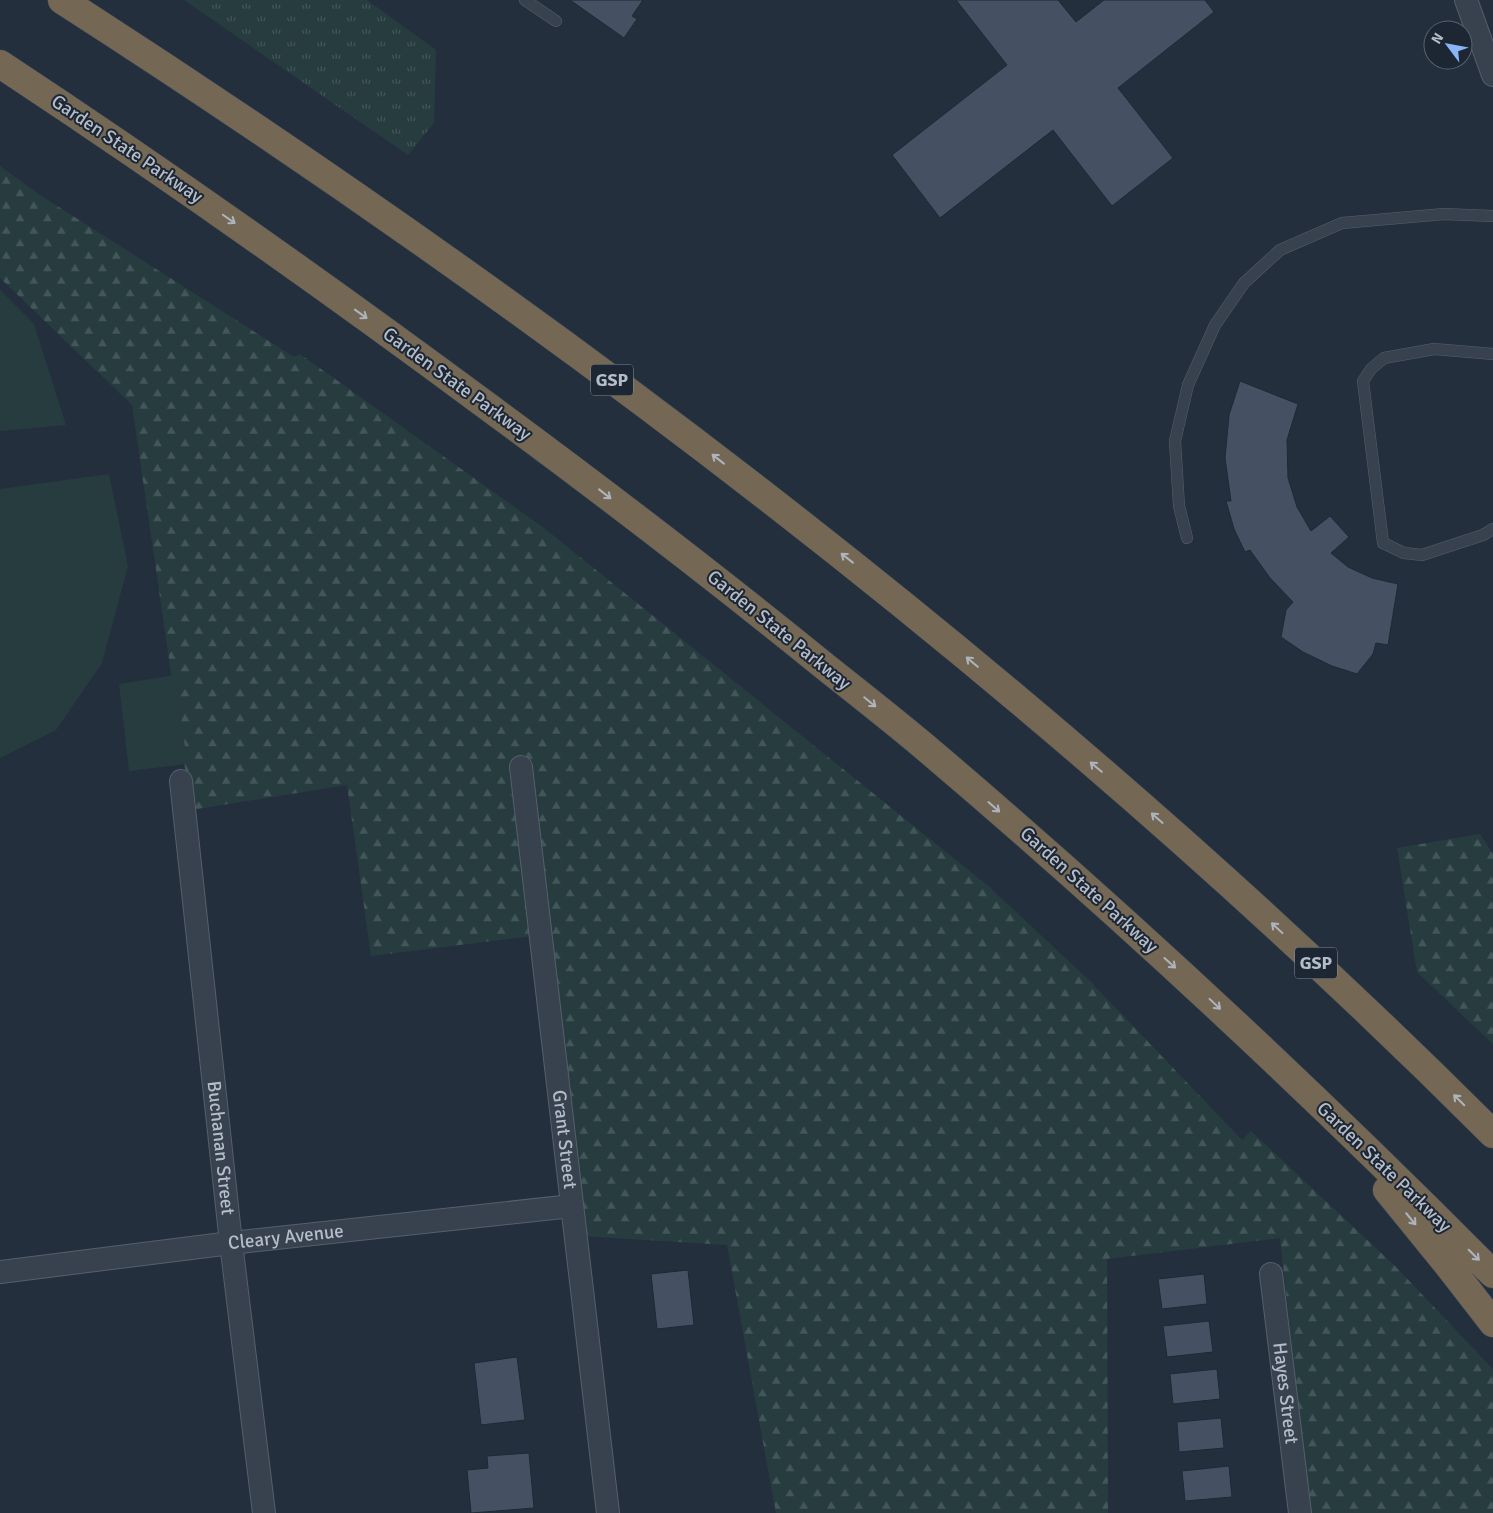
<svg xmlns="http://www.w3.org/2000/svg" width="1493" height="1513" viewBox="0 0 1493 1513" font-family="Signika,sans-serif">
<defs>
<pattern id="grass-tufts" width="24" height="20" patternUnits="userSpaceOnUse" patternTransform="scale(1.25)"><rect width="24" height="20" fill="#263c3f"/><path d="M3 7l-1-3M5 7V3M7 7l1-3M15 17l-1-3M17 17v-4M19 17l1-3" fill="none" stroke="#435659"/></pattern>
<pattern id="forest-firs" width="22" height="20" patternUnits="userSpaceOnUse" patternTransform="scale(1.25)"><rect width="22" height="20" fill="#263c3f"/><path d="M5 1l3.5 6h-7zM16 11l3.5 6h-7z" fill="#435659"/></pattern>
</defs>
<rect width="100%" height="100%" fill="#242f3e"/>
<!-- grass -->
<path fill="url(#grass-tufts)" d="M184,0H367L436,50L434,123L408,155Z"/>
<!-- forest -->
<path fill="url(#forest-firs)" d="M0,166L40,195L294,357L300,354L544,528L987,885L1089,980L1242,1140L1251,1131L1395,1266L1493,1369V1513H1310L1280,1238L1107,1259L1108,1513H776L727,1245L581,1236L541,935L371,956L347,785L191,810L132,405L0,278Z
M1480,834L1493,854V1044L1417,972L1397,848Z"/>
<!-- garden -->
<path fill="#263c3f" d="M0,290L34,324L66,425L0,431Z
M109,474L128,566L102,663L56,730L0,758V489Z
M176,675L187,764L129,771L119,684Z"/>
<!-- building -->
<path fill="#455162" stroke="#1f2835" d="M570,0H643L632,16L637,19L624,38Z
M956,0H1058L1076,22L1104,0H1205L1214,12L1118,88L1173,158L1112,206L1053,130L940,218L892,155L1007,65Z
M1240,381L1298,404L1287,440L1288,478L1297,507L1311,531L1330,516L1349,537L1331,553L1348,567L1372,578L1398,584L1388,645L1376,643L1373,654L1357,674L1332,666L1303,652L1281,637L1286,610L1293,602L1270,578L1250,550L1245,552L1234,529L1226,501H1231L1225,458L1229,415Z
M688,1270L694,1325L657,1329L651,1274Z
M1204,1274L1207,1304L1162,1309L1158,1279Z
M1209,1321L1213,1352L1167,1357L1163,1326Z
M517,1357L525,1420L481,1425L474,1363Z
M1217,1369L1220,1399L1173,1404L1170,1374Z
M1221,1418L1224,1448L1179,1452L1177,1422Z
M529,1453L534,1508L471,1513L467,1470L488,1468L487,1456Z
M1229,1466L1232,1497L1185,1501L1182,1471Z"/>
<g fill="none" stroke-linecap="round" stroke-linejoin="round">
<defs>
<path id="service" d="M525,0L556,21
M1493,354L1434,349L1384,358L1371,369L1363,381L1383,543L1404,553L1422,555L1483,535L1493,529
M1187,538L1179,506L1175,441L1188,385L1215,325L1244,283L1280,250L1342,223L1444,214L1493,216"/>
<g id="minor">
<path d="M1466,0L1493,75"/>
<path id="s1" d="M521,767L608,1513"/>
<path id="s2" d="M181,781L231,1243L264,1513"/>
<path id="s3" d="M0,1272L231,1243L572,1206"/>
<path id="s4" d="M1271,1274L1300,1513"/>
</g>
<path id="motorway" d="M62,0C575,330 1062,703 1493,1134
M0,64C164,172 325,286 483,403C600,489 715,577 828,669C861,695 894,721 926,748C1123,915 1311,1091 1493,1274
M1387,1190L1448,1265L1493,1323"/>
</defs>
<!-- service casing -->
<use href="#service" stroke="#565f6c" stroke-width="12"/>
<!-- minor casing -->
<use href="#minor" stroke="#565f6c" stroke-width="24"/>
<!-- motorway casing -->
<use href="#motorway" stroke="#434c59" stroke-width="29"/>
<!-- service -->
<use href="#service" stroke="#38414e" stroke-width="11"/>
<!-- minor -->
<use href="#minor" stroke="#38414e" stroke-width="22"/>
<!-- motorway -->
<use href="#motorway" stroke="#746855" stroke-width="28"/>
</g>
<!-- one-way arrows -->
<defs><path id="oneway-shaft" d="M-6 0H5M1.5-3L5.5 0L1.5 3" fill="none" stroke-width="1.6" stroke-linecap="round" stroke-linejoin="round" transform="scale(1.25)"/></defs>
<g stroke="#aeb4bd">
<use href="#oneway-shaft" transform="translate(229 219) rotate(35)"/>
<use href="#oneway-shaft" transform="translate(361 314) rotate(36)"/>
<use href="#oneway-shaft" transform="translate(718 459) rotate(-142)"/>
<use href="#oneway-shaft" transform="translate(605 494) rotate(38)"/>
<use href="#oneway-shaft" transform="translate(847 558) rotate(-142)"/>
<use href="#oneway-shaft" transform="translate(972 662) rotate(-140)"/>
<use href="#oneway-shaft" transform="translate(870 702) rotate(39)"/>
<use href="#oneway-shaft" transform="translate(1096 767) rotate(-140)"/>
<use href="#oneway-shaft" transform="translate(994 807) rotate(41)"/>
<use href="#oneway-shaft" transform="translate(1157 818) rotate(-139)"/>
<use href="#oneway-shaft" transform="translate(1277 928) rotate(-137)"/>
<use href="#oneway-shaft" transform="translate(1170 963) rotate(42)"/>
<use href="#oneway-shaft" transform="translate(1215 1004) rotate(43)"/>
<use href="#oneway-shaft" transform="translate(1459 1100) rotate(-135)"/>
<use href="#oneway-shaft" transform="translate(1411 1219) rotate(50)"/>
<use href="#oneway-shaft" transform="translate(1474 1255) rotate(45)"/>
</g>
<g text-anchor="middle" dominant-baseline="central" stroke-width="4" stroke-linejoin="round" paint-order="stroke">
<!-- shield labels -->
<g fill="#1d2633" stroke="#878f9c" stroke-width="1">
<rect x="591" y="364.5" width="42" height="31" rx="4"/>
<rect x="1295" y="947.5" width="42" height="31" rx="4"/>
</g>
<g font-size="18" font-weight="bold" fill="#b4bcc9">
<text x="612" y="380">GSP</text>
<text x="1316" y="963">GSP</text>
</g>
<!-- street labels -->
<g font-size="19" fill="#b4bcc9" stroke="#1d2633">
<text transform="translate(127 149) rotate(34)">Garden State Parkway</text>
<text transform="translate(457 384) rotate(36)">Garden State Parkway</text>
<text transform="translate(779 630) rotate(39)">Garden State Parkway</text>
<text transform="translate(1089 890) rotate(42)">Garden State Parkway</text>
<text stroke="none"><textPath href="#s1" startOffset="375">Grant Street</textPath></text>
<text stroke="none"><textPath href="#s2" startOffset="369">Buchanan Street</textPath></text>
<text transform="translate(1384 1167) rotate(44)">Garden State Parkway</text>
<text stroke="none"><textPath href="#s3" startOffset="288">Cleary Avenue</textPath></text>
<text stroke="none"><textPath href="#s4" startOffset="120">Hayes Street</textPath></text>
</g>
</g>
<!-- north arrow -->
<g transform="translate(1448 45) rotate(302)"><circle r="24" fill="#1d2633" stroke="#59626f"/>
<path d="M0-4L9 19L0 12L-9 19Z" fill="#8ab4f8"/>
<text y="-8" font-size="14" font-weight="bold" text-anchor="middle" fill="#b4bcc9">N</text>
</g>
</svg>
